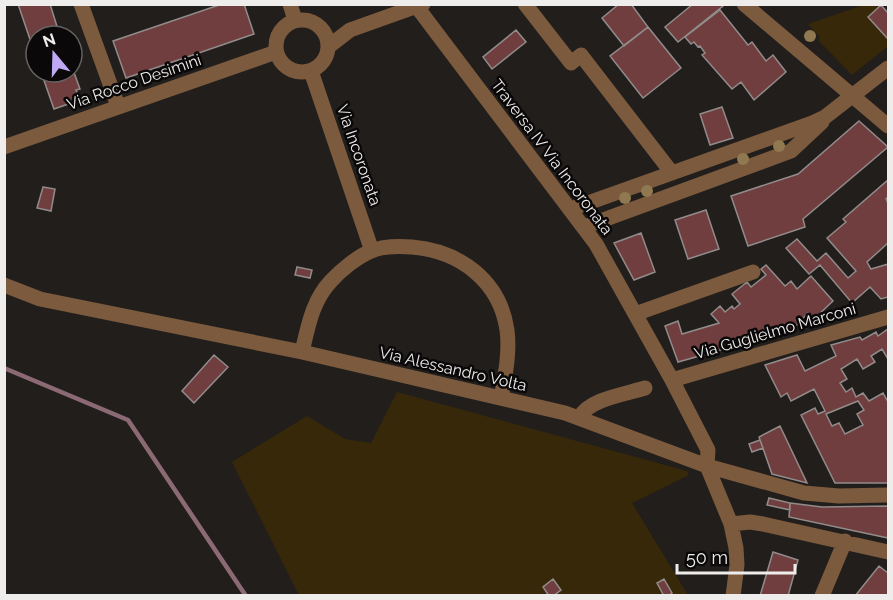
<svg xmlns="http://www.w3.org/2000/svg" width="893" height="600" viewBox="0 0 893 600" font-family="Raleway,sans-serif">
<rect width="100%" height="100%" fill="#211e1c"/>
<!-- green -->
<path fill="#372809" d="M863,5H882L869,17L888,39V46L852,75L818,40L820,38L808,24Z
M397,392L687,471L689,475L632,503L688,595H299L232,462L307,416L345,439L371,443Z"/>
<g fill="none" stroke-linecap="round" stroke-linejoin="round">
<!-- stream -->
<path stroke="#8c6a75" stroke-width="4.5" d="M4,368L128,420L246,596"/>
</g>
<!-- building -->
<path fill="#713e3f" stroke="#918c8b" stroke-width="1.5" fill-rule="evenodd" d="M18,4H50L60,36H36V57Z
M222,4H244L254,34L126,78L113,41Z
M619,4H631L648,27L624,46L602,18Z
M693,4H722L723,6L678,42L665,27Z
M881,5L888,13V39L868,17Z
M720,10L748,45L752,42L766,61L773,55L786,72L754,100L741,82L732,89L702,55L705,53L700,46L698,47L694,42L691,44L685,37Z
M648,27L681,68L643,98L610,56Z
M516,30L526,42L492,69L483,57Z
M72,67L80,89L76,90L80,100L54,109L41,72H72Z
M722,107L733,138L710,145L700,114Z
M859,121L888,147L803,219L805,227L748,246L731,196L798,174Z
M888,180V197L886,199L888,203V243L867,262L871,269L888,264V297L881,299L870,287L852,303L820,265L809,274L786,248L797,239L817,261L826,253L848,278L856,271L827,238L846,222L843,219Z
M43,187L55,189L51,211L37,208Z
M706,210L719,249L688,259L675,220Z
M641,233L655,272L634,280L614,243Z
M766,265L785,286L791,281L797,289L811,276L833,301L814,319L808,313L792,330L678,362L665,326L678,321L682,334L719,323L711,314L720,306L725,312L732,306L734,309L740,304L732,294L747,282L751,287L766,275L761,269Z
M297,267L312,270L310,278L295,275Z
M888,329V359L882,349L871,356L875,362L863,369L857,359L841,369L847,379L840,383L846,392L852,388L856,397L863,393L869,401L883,393L888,402V483H835L801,415L815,408L818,414L825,411L814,389L791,401L787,393L781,397L765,365L797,355L805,371L836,356L831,345L860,337L862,340L876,332L878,336ZM858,401L864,410L857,414L863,425L845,434L839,423L832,426L826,414Z
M214,355L228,367L194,403L182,391Z
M780,426L807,483L772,474L759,437Z
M760,440L763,448L752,452L749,444Z
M769,498L790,503V510L767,505Z
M790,503L822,507L888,506V538L789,517Z
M773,552L798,560L788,596H760Z
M879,566L888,573V596H855Z
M553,579L561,590L553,596H549L543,587Z
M664,579L672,593L668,596H664L657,583Z"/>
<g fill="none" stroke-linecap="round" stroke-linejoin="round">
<!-- minor -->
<path stroke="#7b5a3e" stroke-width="15" d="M81,4L118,106
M290,4L295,20
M525,4L571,63L581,55L672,173
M744,4L888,126
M417,7L596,244L672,380L708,450L707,466L731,524L736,548L737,565L733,596
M276 46a26 26 0 1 1 52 0a26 26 0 1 1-52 0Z
M328,47L350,30L423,4
M311,71L372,251
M4,147L276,52
M571,209L812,123L825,117L888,68
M584,227L791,151L822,122
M4,285L40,299L302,352L565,413L707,466L804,493L839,496L888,495
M635,314L753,272
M302,352C308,327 312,301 331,281C341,270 357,257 371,251C383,246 399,246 412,247C460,251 500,281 507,330C510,353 505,376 501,398
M672,380L888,317
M580,417C589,399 626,394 645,388
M731,524L750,522L763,524L888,552
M822,596L845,541"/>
</g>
<!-- trees -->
<g fill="#907950">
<circle cx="810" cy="36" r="6"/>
<circle cx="779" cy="146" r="6"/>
<circle cx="743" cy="159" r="6"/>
<circle cx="647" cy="191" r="6"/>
<circle cx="625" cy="198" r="6"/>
</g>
<g text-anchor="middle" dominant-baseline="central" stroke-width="5" stroke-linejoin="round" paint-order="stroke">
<!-- street labels -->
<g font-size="16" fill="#efedec" stroke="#0a0808">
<text transform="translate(134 82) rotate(-19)">Via Rocco Desimini</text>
<text transform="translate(359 155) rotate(71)">Via Incoronata</text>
<text transform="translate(552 157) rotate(53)">Traversa IV Via Incoronata</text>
<text transform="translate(775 331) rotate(-16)">Via Guglielmo Marconi</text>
<text transform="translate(453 369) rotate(13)">Via Alessandro Volta</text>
</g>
</g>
<!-- border -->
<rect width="893" height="600" fill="none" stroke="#efedec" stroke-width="12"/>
<!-- north arrow -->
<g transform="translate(54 54) rotate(341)"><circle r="28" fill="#0a0808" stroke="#666463" stroke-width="1.5"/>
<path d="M0-4.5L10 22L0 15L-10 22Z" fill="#bfa9f4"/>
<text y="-9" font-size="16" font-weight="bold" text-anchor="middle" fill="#efedec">N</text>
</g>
<!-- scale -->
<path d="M677 564v9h118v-9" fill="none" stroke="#efedec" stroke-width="3"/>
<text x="686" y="564" font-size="18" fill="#efedec" stroke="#0a0808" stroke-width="4.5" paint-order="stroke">50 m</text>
</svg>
